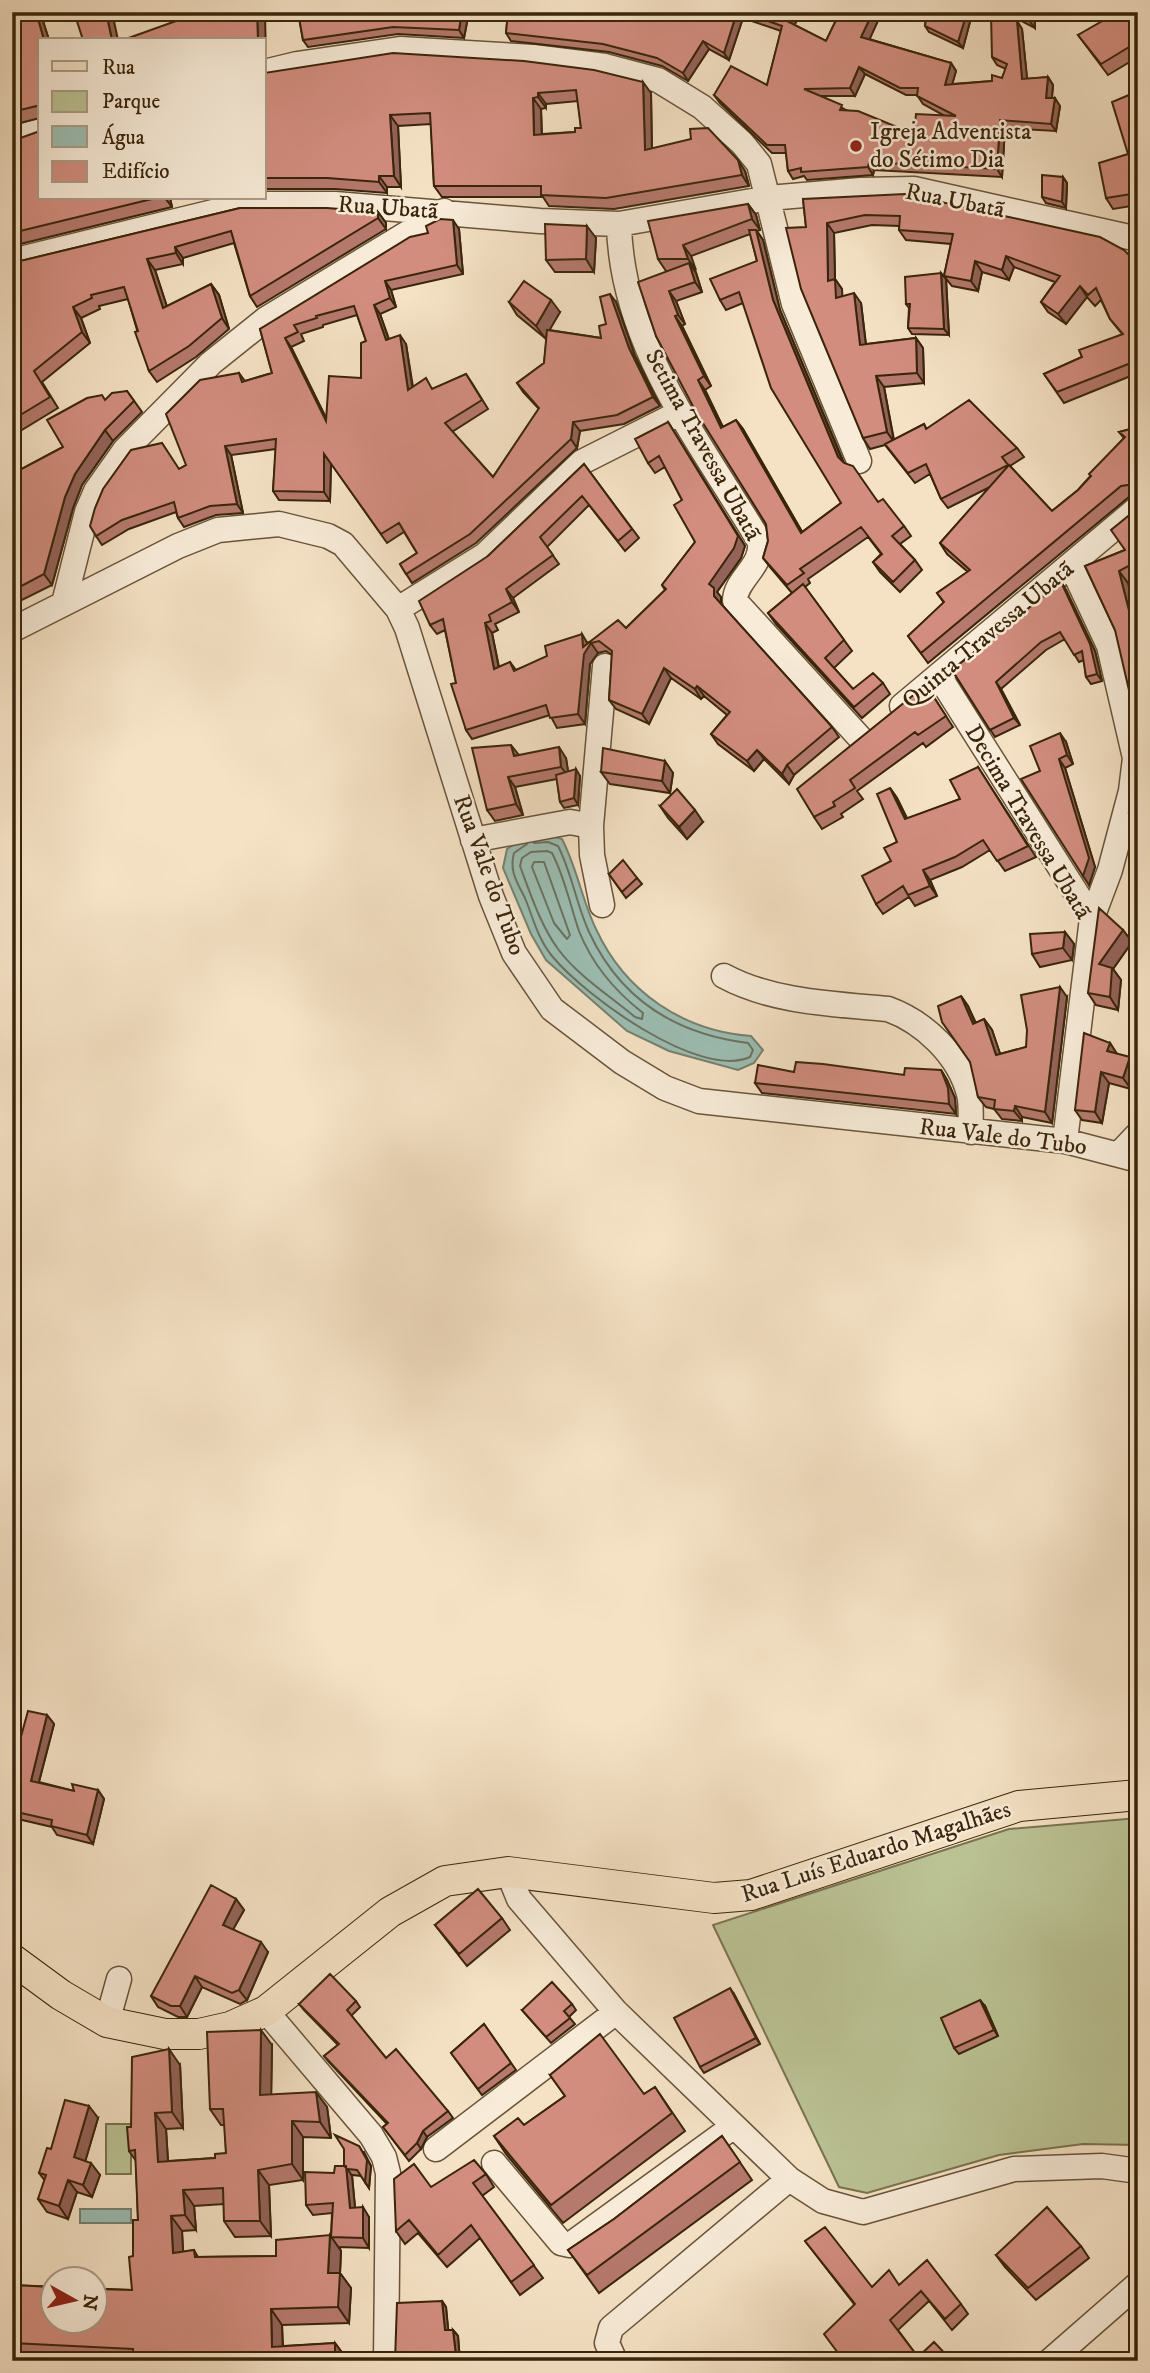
<svg xmlns="http://www.w3.org/2000/svg" width="1150" height="2373" viewBox="0 0 1150 2373" font-family="'IM FELL DW Pica',serif">
<rect width="100%" height="100%" fill="#f5e2c5"/>
<filter id="stains"><feTurbulence type="fractalNoise" baseFrequency=".00286" numOctaves="4"/><feColorMatrix values="0 0 0 0 .2 0 0 0 0 .09 0 0 0 0 .02 0 0 0 .5 -.17"/></filter>
<radialGradient id="worn" r=".72"><stop offset=".6" stop-color="#630" stop-opacity="0"/><stop offset="1" stop-color="#630" stop-opacity=".3"/></radialGradient>
<!-- green -->
<path fill="#bbc395" stroke="#7a7450" stroke-width="2" d="M1138,1818V2145L1083,2144L999,2155L867,2193L839,2187L713,1925L1009,1829Z
M106,2124H131V2174H106Z"/>
<!-- water -->
<path fill="#9cbeb3" stroke="#758170" stroke-width="2" d="M549,835L562,839C577,868 582,900 596,929C625,992 683,1031 751,1036L763,1050L754,1063L738,1070L669,1051L627,1031L546,960L531,934L503,868L507,849L526,836Z
M80,2209H131V2223H80Z"/>
<g fill="none" stroke-linecap="round" stroke-linejoin="round">
<!-- shore -->
<path stroke="#6b725f" stroke-width="2" d="M527,844L514,853C509,871 517,882 525,898C533,918 538,939 552,956C584,995 699,1080 750,1057L753,1050L748,1043C676,1034 620,999 589,932C576,904 572,873 558,846L548,842L534,843
M547,851L552,853C565,878 570,905 579,931C592,964 616,992 643,1013L642,1019L635,1017C610,996 578,976 558,949C541,926 530,893 520,866L522,858L531,852Z
M544,862L570,935L567,939L554,923L532,867L534,862Z"/>
<defs>
<path id="minor" d="M264,72L297,64L400,49L533,57L605,66L658,80L702,107L742,143L759,164L794,304L859,461
M12,139L40,131
M619,224C621,344 701,443 760,542C763,567 735,579 735,601L861,739
M12,261L246,204H335L540,221L619,224L769,198L861,190L914,189L1138,239
M64,603L87,512L96,491L125,450L211,363L266,319L444,211
M398,609L485,555L582,462L679,413
M12,630L178,546L218,530L279,524L328,536L343,544L398,609L407,628L491,896L514,953L552,1009L622,1062L665,1088L699,1101L1065,1141L1138,1160
M939,676L1092,918
M902,706L1138,508
M473,840L570,822L591,826
M602,905L592,855L591,826L605,666
M724,976C772,1002 833,1004 888,1009C924,1022 959,1055 969,1094C972,1105 970,1120 971,1132
M1065,1141L1092,918L1110,870L1131,791L1135,758L1109,646L1071,565
M1120,1153L1138,1134
M508,1872L519,1899L616,2012L789,2179L823,2201L863,2212L1014,2169L1102,2166L1138,2171
M266,2011L371,2135L384,2157L388,2173L386,2361
M107,2022L119,1979
M436,2149L616,2012
M494,2163L561,2243L570,2245L734,2126
M615,2361L607,2343L611,2328L789,2179
M1050,2361L1138,2284"/>
<path id="major" d="M12,1959L61,1995L107,2022L165,2034H199L230,2027L266,2011L390,1912L445,1881L508,1872L714,1898L751,1895L1019,1806L1138,1795"/>
</defs>
<!-- minor casing -->
<use href="#minor" stroke="#69543a" stroke-width="27"/>
<!-- major casing -->
<use href="#major" stroke="#3a250b" stroke-width="32"/>
<!-- minor -->
<use href="#minor" stroke="#f8ecd9" stroke-width="24"/>
<!-- major -->
<use href="#major" stroke="#f5e2c5" stroke-width="30"/>
</g>
<!-- wall -->
<path fill="#b5796d" stroke="#3a250b" stroke-width="2" fill-rule="evenodd" d="M12,12L41,15L49,40H40V118L12,125Z
M298,12H469L464,38L398,34L308,47L303,40Z
M508,12H802L794,25L826,41L840,12H882L869,39L951,63L956,71L952,84L992,81L1002,78L1006,69L997,65L992,57L1017,21L1022,29L1027,79L1048,77L1053,85L1052,98L1060,106L1056,131L1005,128L1002,177L874,170L873,175L807,180L804,176L793,179L788,171L786,153H772L720,103L714,95L767,85L781,31L743,18L729,60L709,49L688,81L662,66L609,52L511,41L506,33ZM865,74L906,95H917L923,104L945,116L914,134L846,110L822,96H855Z
M927,12H968L971,18L963,48L929,32L925,26Z
M1004,12H1035V28Z
M1138,12V57L1108,75L1078,35Z
M264,73L651,93L652,148L745,171L749,186L614,209L549,206L543,197H442L434,186L431,124L398,126L401,187H387V193L335,189H264ZM578,101L581,128L575,132L542,134L541,109L546,108V104Z
M1129,95L1137,105L1138,111V205L1113,209L1106,198L1128,154Z
M12,141L40,198H170L172,207L12,246Z
M1063,177L1067,183L1066,208L1046,203L1042,197Z
M803,199L1124,250L1133,375L1064,403L1044,374L1082,357L1122,334L1110,319L1101,300L1095,306L1087,297L1066,324L1048,312L1041,302L1055,282L1014,267L1009,280L982,272L978,291L952,286L944,276L951,244L906,240L899,230V226L872,225L834,233L835,279L842,289V296L861,303L866,344L916,338L923,348L924,383L884,387L894,440L924,424L926,428L1017,448L1024,457L1010,466L1052,511L1078,490L1124,438L1119,432L1138,427V495L1129,497L928,663L908,636L944,603L937,593L968,572L947,554L940,543L990,487L948,508L941,499L930,474L915,483L885,445L870,449L863,438L806,227Z
M748,204L756,215L760,230L757,231L763,240L780,310L844,463L878,502L904,526L911,536L900,544L915,560L922,570L900,592L880,572L873,562L881,554L868,537L808,579L810,583L805,587L852,651L834,668L853,689L883,683L890,694L862,718L776,624L768,613L792,593L770,567L763,558L768,541L766,524L656,336L668,271H666L658,259ZM750,234L757,261L720,300L726,310L743,303L841,503L802,532L743,429L736,420L723,427L705,390L711,386L682,326L685,324L676,301L702,292L691,256Z
M240,208L378,212L386,223V229L257,307L250,296L234,243L183,258V264L155,270L167,307L211,284L219,295L229,329L196,357L157,382L149,371L128,299L99,306L100,309L81,318L90,343L42,382L58,408L12,436V263Z
M459,229L463,274L391,290L396,307L380,314L389,339L406,344L413,387L433,389L466,374L472,383L488,409L452,432L493,477L539,409L523,392L517,383L544,363L547,335L545,338L517,315L509,302L560,312L549,330L601,338L606,324L616,302L635,356L660,406L624,424L580,431L577,448L476,543L412,583L400,564L417,553L404,532L387,543L331,463L330,501L279,500L273,491L276,449L231,455L243,513L216,515L184,527L178,518L176,512L129,529L102,545L96,536L179,469L186,465L239,373L245,381L272,373L260,329ZM357,315L366,341L361,378L326,418L291,347L304,341L301,334L323,327V325Z
M596,238L594,272H555L546,260Z
M946,279L949,335L912,334L908,328L909,308L906,304Z
M127,391L142,412L113,441L82,485L73,508L52,585L12,605V474L63,447L105,400Z
M668,422L745,546L741,558L717,592L721,597V604L832,727L839,737L794,775L789,784L764,759L754,771L718,744L711,734L727,715L704,696L701,699L671,678L649,724L616,709L609,700L612,655L606,651L598,653L590,664L585,724L557,728L550,715L472,739L466,730L445,630L437,634L430,625L488,556L584,464L639,538L625,551L589,505L547,547L559,564L513,598L519,612L495,624L498,630L492,633L499,667L510,662L516,670L626,628L665,590L662,585L695,542L682,500L665,467L655,473L648,463Z
M1138,508V578L1128,583L1115,630L1085,566L1125,550Z
M1061,582L1066,590L1095,651L1102,681L1091,684L1086,677L1084,660L1079,662L1065,639L1046,650L1001,689L1020,725L995,737L952,670Z
M926,685L953,727L926,747L923,743L857,791L863,799L841,814L843,817L822,829L814,817Z
M1066,742L1073,764L1065,768L1095,867L1089,885L1040,771Z
M518,755L566,758L568,772L580,776L578,805L564,808L560,802L557,779L515,787L523,815L495,821L487,810Z
M978,767L1036,857L1005,871L990,850L962,867L930,880L937,896L915,906L909,897L883,914L876,904L897,842L890,788L897,798L907,819L960,799Z
M601,772L673,773L670,793L610,784Z
M1138,791V824L1129,812Z
M660,806L703,822L687,839L668,818Z
M609,874L637,878L642,884L626,898Z
M1123,930L1132,942L1113,969L1121,980L1118,1010L1096,1005L1088,993Z
M1065,932L1074,944L1072,960L1040,967L1032,954Z
M961,996L968,1006L976,1023L984,1019L992,1030L1000,1054L1026,1047L1067,997L1052,1123L1022,1117V1121L1002,1119L994,1109L986,1107L978,1097Z
M1110,1043L1117,1054L1137,1068L1131,1089L1109,1083L1102,1123L1082,1120L1075,1110Z
M941,1070L947,1080L955,1098L956,1114L762,1093L755,1083L794,1072L904,1075Z
M47,1715L54,1724L39,1782L74,1791L98,1790L104,1799L93,1844L57,1835L52,1827L18,1819L12,1811L15,1795H12V1750L17,1751Z
M236,1899L244,1910L233,1929L268,1952L247,2000L240,2004L202,1987L187,2017H178L158,2007L151,1996Z
M502,1918L510,1930L467,1966L435,1925Z
M734,1994L760,2044L704,2073L700,2067Z
M356,2001L360,2007L351,2016L386,2058L448,2111L453,2118L427,2137L421,2149L409,2161L383,2127L387,2124L329,2062L324,2056L338,2045L304,2010L299,2004Z
M572,2004L576,2010L569,2017L575,2024L551,2043L522,2010Z
M985,2006L998,2036L959,2054L954,2048Z
M484,2024L516,2070L482,2095L451,2053Z
M272,2045L271,2095L327,2107L331,2138L303,2137V2180L269,2185L271,2236L235,2237L224,2221V2204L194,2206L196,2230L182,2231L183,2252L194,2250L198,2257L276,2256L331,2236L332,2213L313,2215L306,2205L334,2173L364,2152L371,2166L369,2188L361,2176L352,2175L355,2208L369,2217V2248L339,2247L341,2251L340,2273L351,2288L349,2323L282,2325L283,2346L335,2343L346,2358V2361H67L12,2358V2285L132,2290L133,2256L138,2220L136,2161L129,2151L131,2127L180,2065L183,2128L166,2129L168,2161L215,2158L226,2153L225,2125H221L210,2109Z
M550,2075L644,2094L655,2087L685,2131L563,2223L506,2154L494,2136L524,2125L565,2096Z
M98,2118L85,2161L100,2175L92,2197L77,2192L68,2219L47,2212L38,2199L45,2181L39,2173L51,2149Z
M722,2136L752,2180L599,2293L568,2250L614,2219Z
M486,2174L494,2187L482,2196L543,2278L520,2295L480,2238L447,2267L418,2233L405,2244L396,2231L431,2187Z
M805,2241L872,2287L899,2285L961,2304L968,2314L952,2330L929,2301L898,2330L918,2357L952,2361H843L854,2304Z
M1081,2246L1089,2258L1036,2300L1005,2267L996,2255Z
M442,2301L446,2307L448,2330H453L458,2336L460,2361H395Z"/>
<!-- shaded-wall -->
<path fill="#936359" stroke="#3a250b" stroke-width="2" d="M36,12H39L41,15L49,40H44Z
M106,12H112L118,40H112Z
M257,12H263L265,15L266,56L264,53V40H258Z
M462,12H469L464,38L459,30Z
M737,12H739L743,18L729,60L724,53Z
M792,12H802L792,29L787,21Z
M873,12H882L867,45L861,37Z
M967,12L971,18L963,48L958,42Z
M1027,12H1035V28L1027,18Z
M1017,21L1022,29L1028,87L1022,79Z
M703,41L709,49L688,81L683,73Z
M951,63L956,71L950,92L945,85Z
M859,67L865,74L855,96L850,88Z
M1048,77L1053,85L1051,106L1046,98Z
M643,82L651,93L652,161L645,150Z
M538,93L546,104V108L538,97Z
M1129,95L1137,105L1138,125L1134,119Z
M533,98L541,109L542,146L534,135Z
M1055,98L1060,106L1056,131L1051,124Z
M390,115L398,126L401,187L394,176Z
M1000,120L1005,128L1002,177L997,169Z
M738,160L745,171L749,186L742,175Z
M869,162L874,170L873,175L868,167Z
M379,176L387,187V193L379,182Z
M1063,177L1067,183L1066,208L1062,202Z
M165,198H170L172,207Z
M748,204L756,215L760,230L752,219Z
M378,212L386,223V229L378,218Z
M453,220L459,229L463,274L457,265Z
M827,223L834,233L835,279L842,289L843,308L836,298L828,281Z
M587,226L596,238L594,272L586,259Z
M756,230L763,240L780,310L845,467L838,457L773,300Z
M683,245L691,256L696,270L688,259Z
M175,247L183,258V264L176,253Z
M1006,256L1014,267L1009,280L1002,270Z
M147,259L155,270L171,319L163,308Z
M975,261L982,272L978,291L971,281Z
M689,263L696,273L702,292L695,282Z
M941,273L946,279L949,335L944,329Z
M385,281L391,290L396,307L390,298Z
M211,284L219,295L229,329L222,318Z
M1080,286L1087,297L1066,324L1058,314Z
M669,291L676,301L685,324L678,315Z
M854,293L861,303L867,355L860,345Z
M610,294L616,302L635,356L660,406L653,397L629,348Z
M551,300L560,312L545,338L536,326Z
M374,305L380,314L392,349L386,340Z
M73,307L81,318L90,343L82,332Z
M675,316L682,326L711,386L704,376Z
M400,335L406,344L414,399L408,390Z
M285,338L291,347L332,430L326,421Z
M916,338L923,348L924,383L917,373Z
M876,376L884,387L894,442L887,432Z
M698,380L705,390L728,438L721,428Z
M736,420L743,429L808,542L801,533Z
M573,422L580,431L577,448L571,439Z
M668,422L745,546L741,558L717,592L721,597V606L714,596L709,584Z
M105,430L113,441L82,485L73,508L52,585L44,574L65,497L75,474Z
M225,446L231,455L243,513L237,504Z
M324,454L331,463L330,501L324,492Z
M1119,571L1128,583L1138,624V647Z
M1061,582L1066,590L1095,651L1102,681L1097,674Z
M506,589L513,598L519,612L512,602Z
M485,623L492,633L501,679L494,669Z
M582,634L588,644L591,643L598,653L590,664L585,724L578,714Z
M12,664L21,676L12,687Z
M664,668L671,678L649,724L642,714Z
M996,682L1001,689L1020,725L1014,718Z
M697,686L704,696L701,699L695,689Z
M1060,733L1066,742L1073,764L1067,755Z
M511,745L519,755L514,756Z
M559,747L566,758L569,777L561,767Z
M757,750L764,759L754,771L747,761Z
M1059,759L1065,768L1095,867L1089,885L1083,876Z
M665,761L673,773L670,793L662,781Z
M787,765L794,775L789,784L782,774Z
M576,769L580,776L578,805L574,798Z
M508,777L515,787L523,815L516,804Z
M890,788L897,798L913,830L905,819Z
M695,810L703,822L687,839L679,827Z
M923,870L930,880L937,896L930,886Z
M1123,930L1132,942L1113,969L1121,980L1118,1010L1110,997L1099,964Z
M1065,932L1074,944L1072,960L1063,948Z
M1060,987L1067,997L1052,1123L1045,1112Z
M961,996L968,1006L980,1035L973,1024Z
M984,1019L992,1030L1004,1065L996,1055Z
M1110,1043L1117,1054L1107,1051Z
M1130,1057L1137,1068L1131,1089L1123,1078Z
M941,1070L947,1080L955,1098L956,1114L949,1104Z
M1101,1072L1109,1083L1102,1123L1095,1112Z
M1015,1106L1022,1117V1121L1014,1111Z
M47,1715L54,1724L37,1789L31,1781Z
M98,1790L104,1799L93,1844L87,1835Z
M236,1899L244,1910L230,1935L223,1925Z
M261,1942L268,1952L247,2000L239,1990Z
M195,1976L202,1987L187,2017L180,2006Z
M730,1988L734,1994L760,2044L756,2038Z
M980,2000L985,2006L998,2036L994,2030Z
M261,2030L272,2045L271,2111L260,2095Z
M169,2049L180,2065L183,2128L172,2112Z
M316,2092L327,2107L331,2138L320,2122Z
M89,2106L98,2118L83,2169L74,2157Z
M155,2113L166,2129L169,2177L158,2162Z
M292,2121L303,2137V2180L292,2164Z
M423,2131L427,2137L421,2149L417,2143Z
M359,2146L371,2166L369,2188L365,2182Z
M91,2163L100,2175L92,2197L83,2185Z
M346,2166L352,2176L356,2218L350,2208Z
M258,2170L269,2185L271,2236L260,2221Z
M68,2180L77,2192L68,2219L59,2206Z
M183,2190L194,2206L196,2230L185,2215Z
M363,2207L369,2217V2248L363,2238Z
M171,2216L182,2231L184,2268L173,2253Z
M330,2235L341,2251L340,2273L351,2288L349,2323L338,2307L328,2273Z
M442,2301L446,2307L449,2337L445,2330Z
M271,2309L282,2325L283,2361L272,2347Z
M453,2330L458,2336L460,2361L456,2356Z
M335,2343L346,2358V2361H335Z"/>
<!-- building -->
<path fill="#d28d7f" stroke="#3a250b" stroke-width="2" fill-rule="evenodd" d="M12,12H36L44,40H40V110L37,106L12,112Z
M74,12H106L112,40H83Z
M201,12H257L258,40H123Z
M298,12H462L459,30L393,27L303,40Z
M508,12H737L724,53L703,41L683,73L657,58L603,44L506,33Z
M743,12H792L787,21L826,41L840,12H873L861,37L951,63L945,85L992,81V75L1002,78L1007,64L992,57L991,15L1017,21L1022,79L1048,77L1046,98H1055L1051,124L1000,120L997,169L869,162L868,167L801,172V168L788,171L785,145H767L714,95L731,66L767,85L782,26ZM859,67L900,88H918L917,96L956,116L916,114L914,134L858,111L840,110L842,105L804,89L850,88Z
M927,12H967L958,42L925,26Z
M1017,12H1027V18Z
M1118,12H1138V41L1134,44L1101,64L1078,35Z
M393,53L524,61L594,70L643,82L645,150L691,139L690,129L708,128L738,160L742,175L606,198L541,195V186H434L430,113L390,115L394,176H379V182L327,178H264V73ZM576,90L581,128H575V132L534,135L533,98L538,97V93Z
M1129,95L1134,119L1138,116V174L1133,176L1138,184V193L1106,198L1099,163L1128,154L1112,102Z
M40,131V198H156L12,233V141Z
M1042,175L1063,177L1062,202L1042,197Z
M905,194L1100,237L1124,250L1138,264V404L1131,363L1057,392L1044,374L1082,357L1079,350L1123,334L1110,319L1096,288L1088,295L1080,286L1058,314L1041,302L1060,276L1006,256L1002,270L975,261L971,281L944,276L953,234L899,230L900,216L865,215L827,223L828,281L835,279L836,298L854,293L860,345L916,338L917,373L876,376L887,432L863,438L801,289L786,228L806,227L803,199Z
M748,204L752,219L683,245L688,259H658L648,221Z
M240,208H327L378,212V218L250,296L231,231L175,247L176,253L147,259L163,308L211,284L222,318L189,346L149,371L135,332L138,331L124,287L91,295L92,298L73,307L82,332L34,371L50,397L12,420V263Z
M440,219L453,220L457,265L385,281L390,298L374,305L386,340L400,335L408,390L426,378L432,389L466,374L482,400L445,423L493,477L539,408L517,383L544,363L547,330L601,338L599,326L606,324L600,297L610,294L629,348L653,397L617,415L573,422L571,439L470,534L406,574L400,564L417,553L399,523L381,534L324,454V492L273,491L276,439L225,446L237,504L210,506L178,518L174,502L122,520L96,536L90,526L95,508L103,489L131,450L162,443L179,469L186,465L166,414L200,380L239,373L242,382L272,373L260,329L410,237L428,233L426,226ZM354,306L366,341L361,343V378L329,376L326,421L285,338L298,332L294,325L317,318L316,316Z
M545,224L587,226L586,259L546,260Z
M749,230H756L773,300L838,457L844,463L853,466L878,502L883,499L904,526L892,536L915,560L893,582L873,562L882,554L861,527L800,569L804,573L787,585L763,558L768,541L766,524L696,412L656,336L638,282L689,263L695,282L669,291L678,315L675,316L704,376L698,380L721,428L736,420L801,533L841,503L771,388L739,292L720,300L710,279L757,261Z
M941,273L944,329L908,328L910,304H906L905,277Z
M524,281L551,300L536,326L509,302Z
M127,391L134,401L105,430L75,474L65,497L44,574L12,591V474L63,447L47,420L87,398L102,395L105,400L112,393Z
M969,400L1017,448L1002,457L1008,465L941,499L926,464L908,473L885,444L924,424L926,429Z
M668,422L738,536L734,548L709,584L714,588V596L832,727L787,765L782,774L757,750L747,761L711,734L730,712L697,686L695,689L664,668L642,714L609,700L612,651L599,641L591,643L584,654L578,714L550,718L546,705L466,730L451,684L456,683L443,619L430,625L419,601L488,556L584,464L632,529L618,541L582,496L540,537L553,555L506,589L512,602L489,615L491,621L485,623L494,669L510,662L514,671L547,656L545,646L582,634L583,647L618,620L626,628L666,589L662,585L695,542L674,505L682,500L659,456L648,463L635,439Z
M1138,427V486L1135,484L1121,486L921,653L908,636L944,602L937,593L970,570L940,543L1009,465L1052,511L1078,490L1091,476L1089,474L1125,437L1119,432Z
M1138,508V561L1119,571L1138,646V716H1135L1115,630L1085,566L1125,550L1111,530Z
M1061,582L1090,644L1097,674L1086,677L1082,651L1074,655L1060,632L1041,642L996,682L1014,718L990,730L952,670Z
M803,584L844,640L825,658L853,689L873,673L883,683L854,707L768,613Z
M926,685L946,716L918,735L915,732L850,780L855,788L833,802L835,806L814,817L797,789Z
M1060,733L1067,755L1059,759L1089,858L1083,876L1021,779L1040,771L1030,746Z
M511,745L514,756L559,747L561,767L508,777L516,804L487,810L472,748Z
M603,748L665,761L662,781L601,772Z
M978,767L1028,846L997,861L983,840L955,857L923,870L930,886L908,895L903,886L876,904L862,876L891,861L884,848L897,842L877,794L890,788L905,819L960,799L950,780Z
M576,769L574,798L560,802L556,775Z
M677,789L695,810L679,827L660,806Z
M1135,791H1138V811L1129,812Z
M623,860L637,878L622,892L609,874Z
M1138,862V889L1130,880V867Z
M1099,908L1123,930L1099,964L1112,968L1110,997L1088,993Z
M1065,932L1063,948L1032,954L1030,934Z
M1060,987L1045,1112L1015,1106L1014,1111L994,1109L995,1100L978,1097L970,1062L942,1022L938,1006L961,996L973,1024L984,1019L996,1055L1026,1047L1027,1030L1021,995Z
M1084,1033L1110,1043L1107,1051L1130,1057L1123,1078L1101,1072L1095,1112L1075,1110Z
M796,1062L823,1064L904,1075L905,1068L941,1070L948,1088L949,1104L755,1083L758,1065L794,1072Z
M28,1711L47,1715L31,1781L74,1791L72,1784L98,1790L87,1835L51,1826L52,1820L12,1811L17,1789L12,1788V1750L17,1751Z
M211,1885L236,1899L223,1925L261,1942L239,1990L232,1993L195,1976L180,2006H171L151,1996Z
M478,1889L502,1918L459,1954L435,1925Z
M330,1974L356,2001L347,2010L386,2058L396,2049L448,2111L423,2131L417,2143L405,2155L383,2127L388,2123L324,2056L339,2044L299,2004Z
M552,1982L572,2004L564,2011L570,2018L546,2037L522,2010Z
M730,1988L756,2038L700,2067L674,2018Z
M980,2000L994,2030L954,2048L941,2018Z
M484,2024L511,2063L478,2089L451,2053Z
M261,2030L260,2095L316,2092L320,2122L292,2121V2164L258,2170L260,2221H224L223,2188L183,2190L185,2215L171,2216L173,2253L194,2250L195,2257L276,2256V2240L330,2235L328,2273H340L338,2307L271,2309L272,2347L335,2343V2361H224V2358H185L186,2361H134L133,2349L12,2343V2285L52,2287V2320H94V2289L132,2290L129,2257L133,2256V2220H138L135,2150L129,2151L127,2127H131L132,2057L169,2049L172,2112L155,2113L158,2162L215,2158V2154L226,2153L223,2109H210L207,2032Z
M600,2034L644,2094L655,2087L672,2113L551,2205L494,2136L518,2118L524,2125L565,2096L550,2075Z
M65,2100L89,2106L74,2157L91,2163L83,2185L68,2180L59,2206L38,2199L46,2175L39,2173L47,2148L51,2149Z
M335,2135L359,2146L367,2160L365,2182L357,2170L348,2169L344,2166V2149Z
M722,2136L740,2162L587,2275L568,2250L614,2219Z
M474,2160L486,2174L473,2183L534,2265L511,2282L471,2225L438,2255L409,2220L396,2231L394,2179L414,2164L431,2187Z
M335,2166H346L350,2208L363,2207V2238L331,2237L333,2203L306,2205L305,2172L334,2173Z
M1047,2207L1081,2246L1028,2288L996,2255Z
M825,2227L872,2287L889,2270L899,2285L927,2260L961,2304L945,2319L921,2291L890,2320L918,2357L934,2342L952,2361H857L852,2355L846,2361H844L824,2334L855,2304L805,2241Z
M442,2301L445,2330H453L456,2356L395,2361L397,2303Z"/>
<!-- markers -->
<circle fill="#8f2418" stroke="#f8ecd9" stroke-width="2.5" cx="856" cy="146" r="7"/>
<g text-anchor="middle" dominant-baseline="central" stroke-width="5" stroke-linejoin="round" paint-order="stroke">
<!-- poi labels -->
<g font-size="24" fill="#3a250b" stroke="#f8ecd9" text-anchor="start">
<text x="870" y="132">Igreja Adventista<tspan x="870" dy="28">do Sétimo Dia</tspan></text>
</g>
<!-- street labels -->
<g font-size="24" fill="#3a250b" stroke="#f8ecd9">
<text transform="translate(955 201) rotate(11)">Rua Ubatã</text>
<text transform="translate(388 208) rotate(4)">Rua Ubatã</text>
<text transform="translate(703 445) rotate(61)">Setima Travessa Ubatã</text>
<text transform="translate(988 635) rotate(-40)">Quinta Travessa Ubatã</text>
<text transform="translate(1028 822) rotate(59)">Decima Travessa Ubatã</text>
<text transform="translate(489 875) rotate(70)">Rua Vale do Tubo</text>
<text transform="translate(1003 1137) rotate(7)">Rua Vale do Tubo</text>
<text transform="translate(876 1852) rotate(-18)">Rua Luís Eduardo Magalhães</text>
</g>
</g>
<!-- margin -->
<rect width="1150" height="2373" fill="none" stroke="#f5e2c5" stroke-width="42"/>
<rect x="14" y="14" width="1122" height="2345" fill="none" stroke="#3a250b" stroke-width="3.5"/>
<rect x="21" y="21" width="1108" height="2331" fill="none" stroke="#3a250b" stroke-width="2"/>
<!-- legend -->
<rect x="38" y="38" width="228" height="161" fill="#f8ecd9" stroke="#ac9c87" stroke-width="2"/>
<rect x="52" y="61" width="35" height="10" fill="#f5e2c5" stroke="#ac9c87" stroke-width="2"/>
<text x="102" y="74" font-size="21" fill="#3a250b">Rua</text>
<rect x="52" y="91" width="35" height="21" fill="#bbc395" stroke="#ac9c87" stroke-width="2"/>
<text x="102" y="108" font-size="21" fill="#3a250b">Parque</text>
<rect x="52" y="126" width="35" height="21" fill="#9cbeb3" stroke="#ac9c87" stroke-width="2"/>
<text x="102" y="144" font-size="21" fill="#3a250b">Água</text>
<rect x="52" y="161" width="35" height="21" fill="#d28d7f" stroke="#ac9c87" stroke-width="2"/>
<text x="102" y="178" font-size="21" fill="#3a250b">Edifício</text>
<!-- north arrow -->
<g transform="translate(74 2300) rotate(98)"><circle r="33" fill="#f8ecd9" stroke="#ac9c87" stroke-width="2"/>
<path d="M0-5L12 26L0 18L-12 26Z" fill="#8f2418"/>
<text y="-10" font-size="19" font-weight="bold" text-anchor="middle" fill="#3a250b">N</text>
</g>
<rect width="100%" height="100%" filter="url(#stains)"/>
<rect width="100%" height="100%" fill="url(#worn)"/>
</svg>
